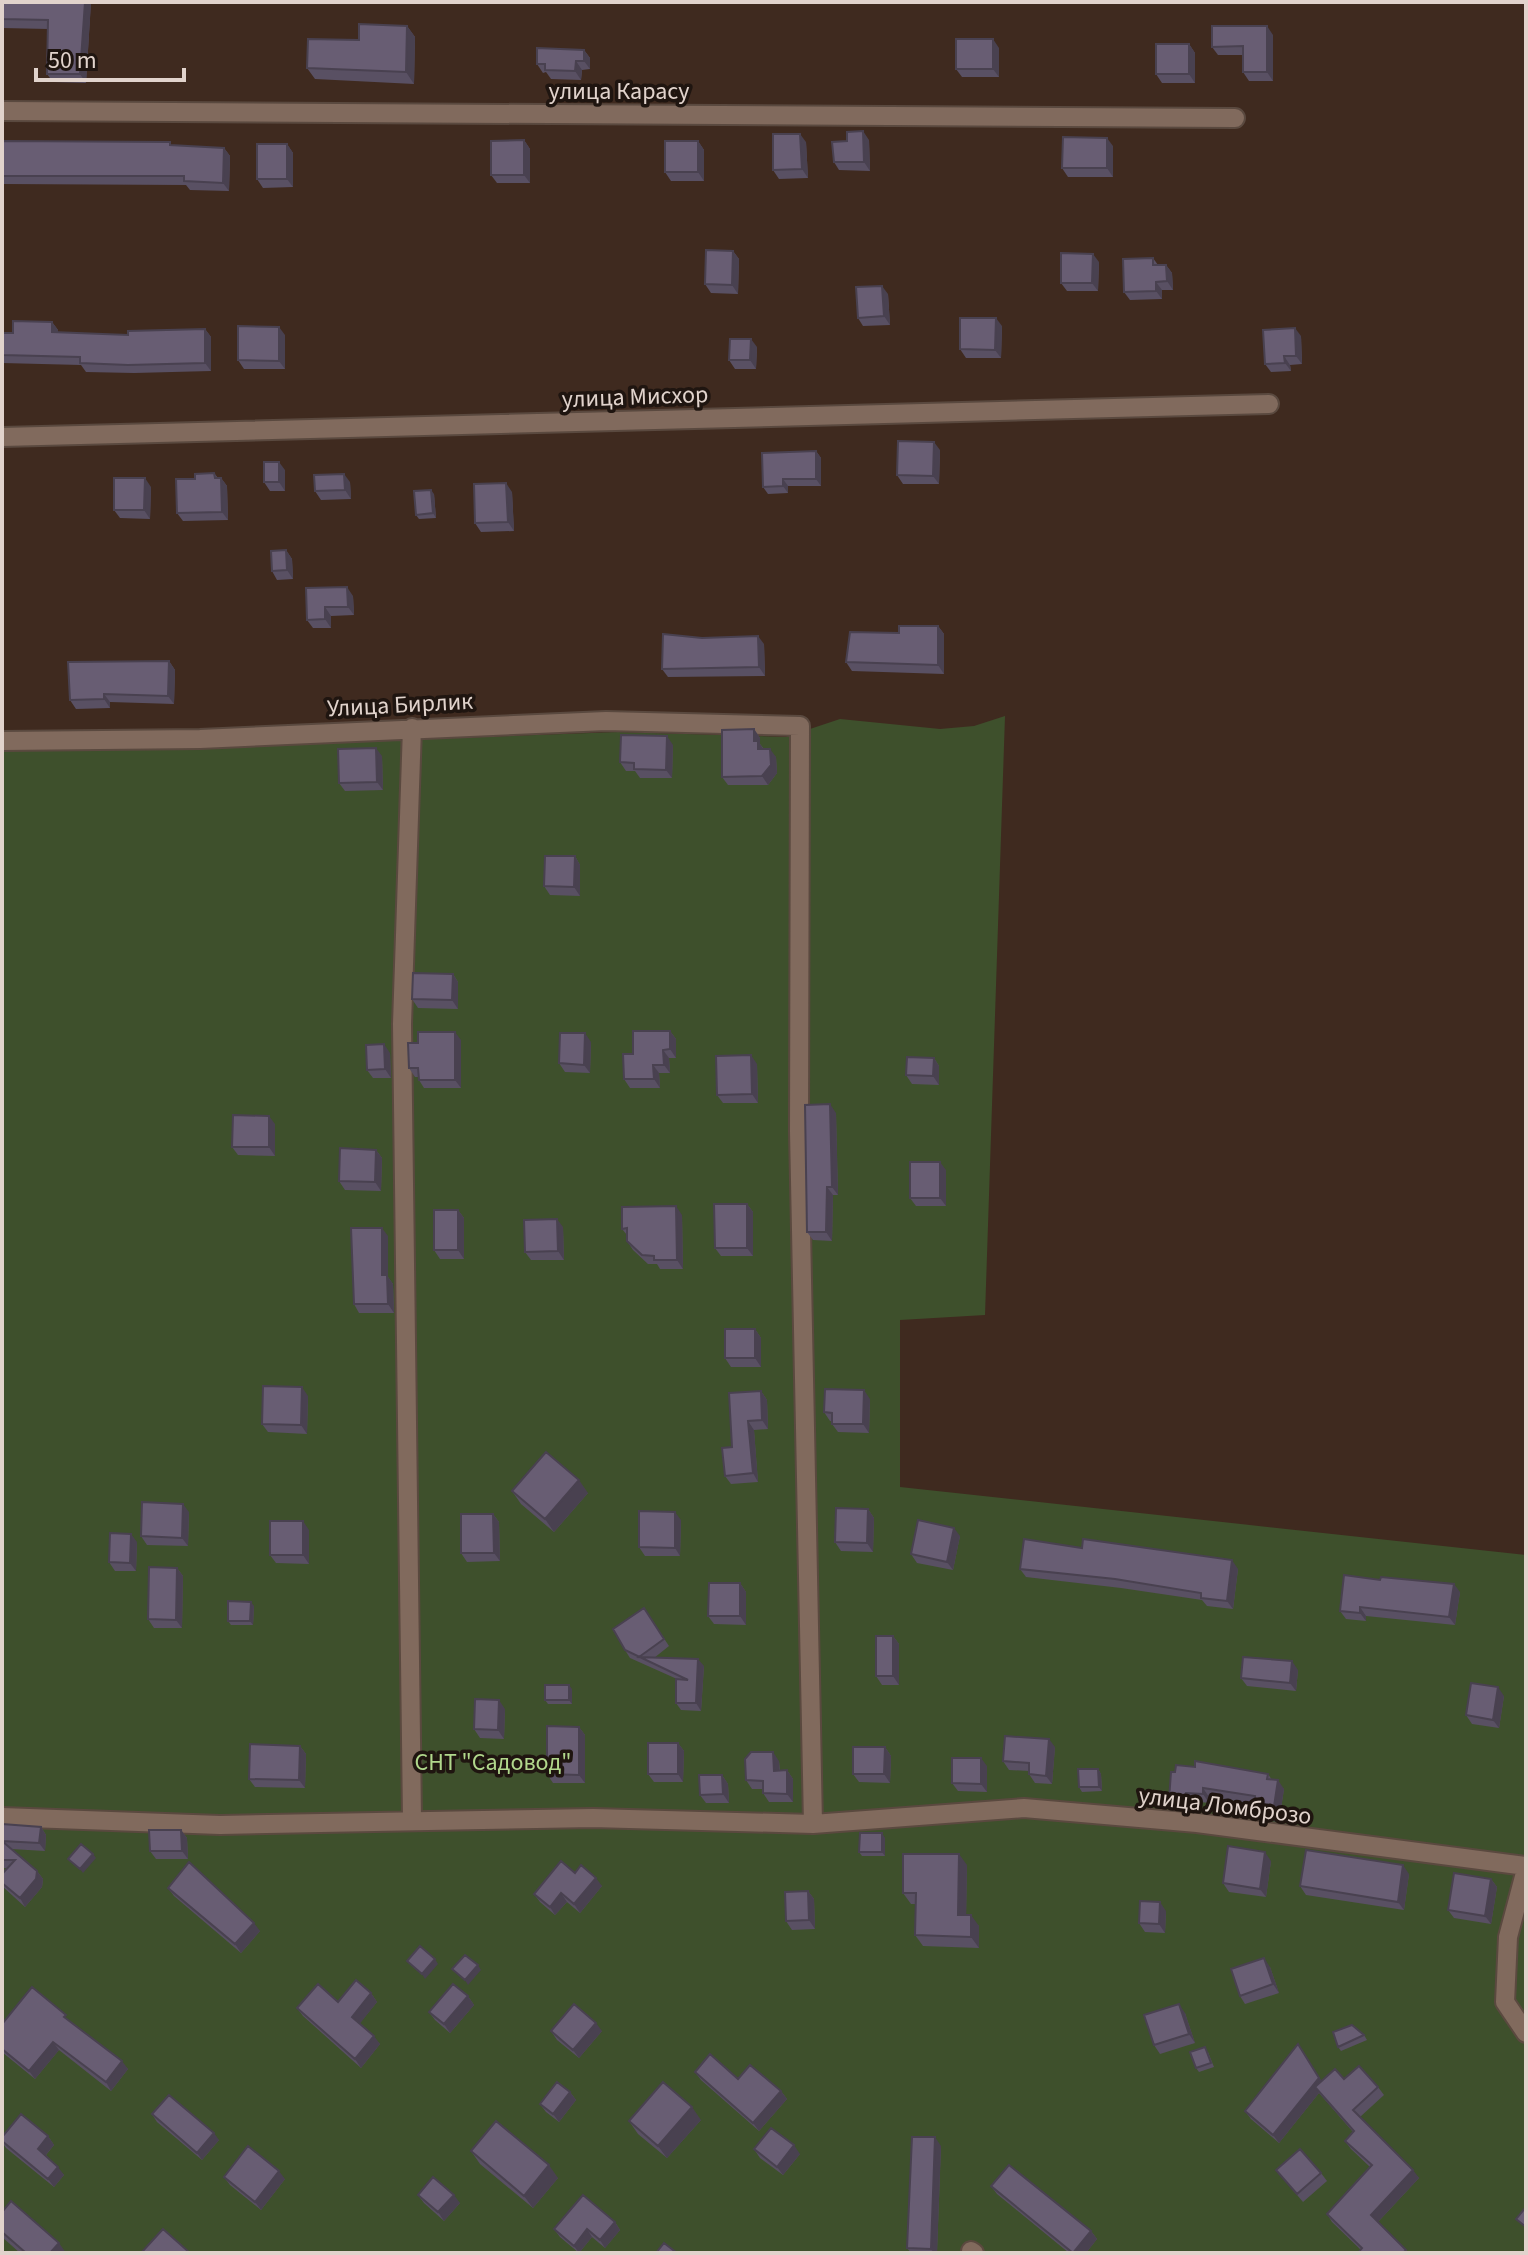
<svg xmlns="http://www.w3.org/2000/svg" width="1528" height="2255" viewBox="0 0 1528 2255" font-family="'Source Sans 3',sans-serif">
<rect width="100%" height="100%" fill="#3f2a1f"/>
<!-- green -->
<path fill="#3e502c" d="M1005,716L985,1315L900,1320V1487L1526,1555V2253H2V745L210,747L618,732L786,737L840,719L940,729L974,726Z"/>
<g fill="none" stroke-linecap="round" stroke-linejoin="round">
<defs>
<path id="minor" d="M2,111L1235,118
M2,437L1269,404
M412,728L402,1024L412,1819
M2,741L200,739L606,721L800,726L799,1131L813,1824
M2,1817L220,1825L593,1818L813,1824L1024,1808L1197,1823L1526,1866
M1526,1869L1508,1937L1505,2002L1526,2033
M971,2251L974,2253"/>
</defs>
<!-- minor casing -->
<use href="#minor" stroke="#5a493f" stroke-width="22"/>
<!-- minor -->
<use href="#minor" stroke="#816a5d" stroke-width="18"/>
</g>
<!-- wall -->
<path fill="#595063" d="M2,2H91L86,83L53,82L47,74L48,29L2,28Z
M407,26L415,37L414,84L315,79L307,68L359,40Z
M1273,35V81H1249L1243,72V55H1218L1212,47Z
M1189,44L1195,53V83H1162L1156,74Z
M999,48V77H962L956,69Z
M584,50L590,58V69L582,70L581,80L551,79L546,72L543,73L537,64Z
M524,140L530,149V183H497L491,175Z
M869,140L870,171L839,170L834,162Z
M2,141L224,148L230,156L229,191L190,190L186,185L2,184Z
M698,141L704,150V181H671L665,172Z
M806,142L808,178L779,179L773,170Z
M287,144L293,153V187L263,188L257,179Z
M1113,146V177H1068L1062,168Z
M733,251L739,259L738,294L711,293L705,284Z
M1153,258L1158,265H1166L1172,273L1173,290H1162V299L1130,300L1124,292Z
M1099,262L1098,291H1067L1061,283Z
M888,294L890,325L863,326L858,318Z
M52,322L58,330V333L128,335L205,329L211,337V371L134,373L86,372L81,365L2,363V333H13Z
M1002,326L1001,358H966L960,349Z
M285,335V369H244L238,360Z
M1301,336L1302,364L1290,365L1291,371L1271,372L1265,364Z
M757,347L756,369H735L729,360Z
M940,450L939,484H903L897,475Z
M816,451L821,458V486H788V493L768,494L763,487Z
M285,470V491H270L264,482Z
M214,473L218,478H221L227,486L228,520L183,521L177,513L195,479Z
M350,482L351,499L321,500L315,491Z
M151,487L150,519L120,518L114,510Z
M512,492L514,531L481,532L475,523Z
M434,494L436,518L419,519L416,515Z
M286,550L292,559L293,579L277,580L272,571Z
M306,588L353,596L354,615L331,616V628H313L307,620Z
M938,626L944,634V674L852,671L846,662L899,633Z
M764,644L765,676L668,677L662,669Z
M169,661L175,670L174,704L110,702V708L76,709L70,700Z
M754,729L760,738V744L764,749L776,757L777,773L768,785H728L722,777Z
M673,745L672,778H640L635,771H626L620,762Z
M382,756L383,790L345,791L339,783Z
M575,856L580,865V896L550,895L544,886Z
M453,974L458,982V1009L418,1008L412,999Z
M670,1031L676,1039V1058H669L670,1073H659L660,1088H630L624,1079Z
M461,1040V1088H424L419,1080V1077H415L409,1068Z
M591,1042L590,1073L565,1072L559,1063Z
M390,1053L391,1078H373L367,1070Z
M934,1058L939,1066V1085L912,1084L906,1075Z
M757,1064L758,1103H723L717,1095Z
M836,1113L838,1195H833L832,1241L813,1240L807,1232Z
M275,1124V1156L238,1155L232,1147Z
M376,1150L382,1158L381,1191L345,1190L339,1181Z
M946,1170V1206H916L910,1198Z
M747,1204L753,1212V1256H721L715,1248Z
M458,1210L464,1218V1259H440L434,1250Z
M682,1215L683,1269H660L657,1264H648L633,1250L627,1241V1235L622,1229Z
M563,1227L564,1260H531L525,1252Z
M388,1236V1277L393,1284L394,1313H359L354,1304Z
M755,1329L761,1338V1367H731L725,1358Z
M761,1391L767,1400L768,1429L754,1430L758,1482L731,1484L725,1476L732,1447Z
M308,1396L307,1434L268,1432L262,1424Z
M870,1399L869,1433L838,1432L832,1424V1421H830L824,1412Z
M512,1491L588,1493L554,1532L521,1504Z
M868,1509L874,1518L873,1552L841,1551L835,1542Z
M189,1512L188,1546L147,1545L141,1536Z
M493,1514L499,1522L500,1561L467,1562L461,1553Z
M681,1520L680,1556H645L639,1547Z
M309,1530V1564L276,1563L270,1555Z
M960,1536L953,1570L917,1563L911,1554Z
M137,1542L136,1571H115L109,1562Z
M1082,1548L1238,1569L1233,1609L1207,1606L1202,1600L1121,1588L1026,1577L1020,1569Z
M177,1568L183,1576L182,1628H154L148,1619Z
M740,1583L746,1592V1625L714,1624L708,1616Z
M1460,1592L1455,1625L1366,1616V1621L1346,1619L1340,1611Z
M254,1606L253,1625H231L228,1621Z
M644,1608L669,1646L654,1658L704,1666L701,1711L681,1710L676,1703L677,1679L630,1658L625,1650Z
M893,1636L899,1644V1685H882L876,1676Z
M1298,1670L1296,1691L1247,1686L1241,1678Z
M572,1689V1704H548L545,1700Z
M1504,1696L1499,1728L1472,1724L1466,1715Z
M505,1709L504,1739L480,1738L474,1729Z
M579,1727L585,1735V1783H553L547,1774Z
M678,1743L684,1751L683,1782H654L648,1774Z
M300,1746L306,1754L305,1788L255,1787L249,1779Z
M885,1747L891,1756L890,1783L859,1782L853,1774Z
M1055,1747L1052,1784L1035,1783L1029,1774V1771L1009,1770L1003,1761Z
M779,1761L780,1771L787,1770L793,1779V1802H769L763,1793V1789H752L746,1780Z
M987,1766V1792L958,1791L952,1783Z
M1098,1769L1101,1774L1102,1791L1082,1792L1079,1787Z
M1171,1772L1268,1774L1272,1780L1284,1789L1279,1822L1259,1819L1253,1810L1254,1804L1209,1797V1803L1192,1801L1191,1810L1175,1809L1169,1800Z
M722,1775L728,1784L729,1803H706L700,1795Z
M2,1824L41,1827L46,1835L45,1851L11,1849L37,1871L43,1879L42,1887L25,1907L2,1886V1874L8,1868H2Z
M181,1830L187,1838L188,1859H156L150,1851Z
M885,1838V1856H862L859,1852Z
M1271,1861L1266,1897L1229,1892L1223,1883Z
M967,1865L966,1915L979,1926V1948L923,1946L915,1935L916,1904H911L903,1893Z
M575,1873L602,1886L580,1913L567,1902L555,1915L540,1902L534,1894Z
M1409,1874L1404,1910L1306,1895L1300,1886Z
M1491,1879L1497,1887L1491,1924L1454,1918L1448,1910Z
M168,1888L260,1931L241,1953L174,1896Z
M808,1891L814,1899L815,1929L792,1930L786,1921Z
M1166,1911L1165,1933L1145,1932L1139,1923Z
M1270,1967L1279,1993L1245,2004L1240,1996Z
M371,1993L377,2002L359,2024L380,2044L361,2068L303,2016L297,2008L338,2002Z
M468,1996L474,2005L450,2033L435,2020L429,2012Z
M1185,2013L1195,2043L1160,2054L1154,2045Z
M72,2023L128,2069L111,2091L59,2050L35,2079L2,2052V2024Z
M551,2031H602L579,2058L557,2040Z
M1364,2035L1367,2040L1341,2051L1338,2047Z
M1208,2052L1214,2067L1199,2072L1196,2068Z
M695,2072L738,2079L781,2091L787,2099L759,2131L701,2080Z
M1344,2079L1378,2087L1384,2095L1360,2117L1419,2178L1378,2222L1409,2253H1358L1361,2250L1332,2222L1327,2214L1370,2167L1351,2149L1345,2141L1353,2132L1319,2093L1279,2143L1251,2119L1245,2111L1321,2081Z
M570,2092L576,2100L559,2122L546,2112L540,2104Z
M152,2114L219,2140L202,2160L157,2122Z
M701,2120L667,2158L638,2134L629,2121Z
M48,2136L54,2145L46,2155L64,2175L54,2187L6,2148L2,2142V2137Z
M941,2146L937,2253H911L907,2248Z
M754,2149L800,2154L783,2175L760,2158Z
M471,2151L558,2178L533,2208L480,2164Z
M1276,2170L1321,2173L1327,2181L1303,2202Z
M224,2177L285,2179L261,2210L230,2185Z
M991,2186L1091,2231L1097,2239L1086,2253H1069L997,2194Z
M418,2195L460,2203L444,2221L424,2203Z
M2,2212L66,2253H20L2,2237Z
M615,2222L620,2230L605,2248L592,2237L579,2253L560,2237L554,2229Z"/>
<!-- shaded-wall -->
<path fill="#494150" d="M85,2H91L86,83L80,74Z
M407,26L415,37L414,84L406,72Z
M1267,26L1273,35V81L1267,72Z
M993,39L999,48V77L993,69Z
M1189,44L1195,53V83L1189,74Z
M584,50L590,58V69L584,61Z
M576,61L582,70L581,80L575,71Z
M863,131L869,140L870,171L864,162Z
M800,134L806,142L808,178L802,169Z
M1107,138L1113,146V177L1107,168Z
M524,140L530,149V183L524,175Z
M698,141L704,150V181L698,172Z
M287,144L293,153V187L287,179Z
M224,148L230,156L229,191L223,183Z
M733,251L739,259L738,294L732,285Z
M1093,254L1099,262L1098,291L1092,283Z
M1166,265L1172,273L1173,290L1167,281Z
M1156,282L1162,290V299L1156,291Z
M882,286L888,294L890,325L884,316Z
M996,318L1002,326L1001,358L995,350Z
M52,322L58,330V341L52,332Z
M279,327L285,335V369L279,361Z
M1295,328L1301,336L1302,364L1296,356Z
M205,329L211,337V371L205,363Z
M751,339L757,347L756,369L750,360Z
M1284,356L1290,365L1291,371L1285,363Z
M934,442L940,450L939,484L933,476Z
M816,451L821,458V486L816,479Z
M279,462L285,470V491L279,482Z
M344,474L350,482L351,499L345,490Z
M145,478L151,487L150,519L144,510Z
M221,478L227,486L228,520L222,512Z
M783,479L788,486V493L783,486Z
M506,483L512,492L514,531L508,522Z
M431,490L434,494L436,518L433,513Z
M286,550L292,559L293,579L287,570Z
M347,587L353,596L354,615L348,607Z
M325,607L331,616V628L325,619Z
M938,626L944,634V674L938,665Z
M758,636L764,644L765,676L759,667Z
M169,661L175,670L174,704L168,696Z
M104,694L110,702V708L104,699Z
M754,729L760,738V744L764,750V758L754,741Z
M667,736L673,745L672,778L666,770Z
M376,748L382,756L383,790L377,782Z
M770,749L776,757L777,773L768,785L762,776Z
M575,856L580,865V896L574,887Z
M453,974L458,982V1009L452,1000Z
M670,1031L676,1039V1058L670,1049Z
M455,1032L461,1040V1088L455,1080Z
M585,1033L591,1042L590,1073L584,1065Z
M384,1044L390,1053L391,1078L385,1069Z
M663,1050L669,1058L670,1073L664,1065Z
M751,1055L757,1064L758,1103L752,1094Z
M934,1058L939,1066V1085L933,1076Z
M653,1065L659,1073L660,1088L654,1079Z
M830,1104L836,1113L838,1195L832,1187Z
M269,1116L275,1124V1156L269,1147Z
M376,1150L382,1158L381,1191L375,1182Z
M940,1162L946,1170V1206L940,1198Z
M827,1187L833,1195L832,1241L826,1232Z
M747,1204L753,1212V1256L747,1248Z
M676,1206L682,1215L683,1269L677,1260Z
M458,1210L464,1218V1259L458,1250Z
M557,1219L563,1227L564,1260L558,1251Z
M382,1228L388,1236V1277L393,1284L394,1313L388,1304L382,1275Z
M755,1329L761,1338V1367L755,1358Z
M302,1387L308,1396L307,1434L301,1425Z
M864,1390L870,1399L869,1433L863,1424Z
M761,1391L767,1400L768,1429L762,1420Z
M748,1421L754,1430L758,1482L753,1473Z
M579,1480L588,1493L554,1532L545,1519Z
M183,1504L189,1512L188,1546L182,1538Z
M868,1509L874,1518L873,1552L867,1543Z
M675,1512L681,1520L680,1556L675,1548Z
M493,1514L499,1522L500,1561L494,1553Z
M303,1521L309,1530V1564L303,1555Z
M954,1528L960,1536L953,1570L947,1562Z
M131,1534L137,1542L136,1571L130,1563Z
M1232,1560L1238,1569L1233,1609L1227,1601Z
M177,1568L183,1576L182,1628L176,1620Z
M740,1583L746,1592V1625L740,1616Z
M1454,1584L1460,1592L1455,1625L1449,1617Z
M251,1602L254,1606L253,1625L250,1621Z
M1360,1607L1366,1616V1621L1360,1613Z
M893,1636L899,1644V1685L893,1676Z
M698,1659L704,1666L701,1711L696,1703Z
M1292,1661L1298,1670L1296,1691L1290,1683Z
M569,1685L572,1689V1704L569,1700Z
M1498,1687L1504,1696L1499,1728L1493,1720Z
M499,1700L505,1709L504,1739L498,1730Z
M579,1727L585,1735V1783L579,1775Z
M1049,1739L1055,1747L1052,1784L1046,1776Z
M678,1743L684,1751L683,1782L678,1774Z
M300,1746L306,1754L305,1788L299,1780Z
M885,1747L891,1756L890,1783L884,1774Z
M773,1752L779,1761L780,1779L774,1771Z
M981,1758L987,1766V1792L981,1784Z
M1098,1769L1101,1774L1102,1791L1099,1787Z
M787,1770L793,1779V1802L787,1794Z
M722,1775L728,1784L729,1803L723,1794Z
M1278,1780L1284,1789L1279,1822L1273,1813Z
M1203,1788L1209,1797V1803L1203,1794Z
M1186,1793L1192,1801L1191,1810L1185,1802Z
M41,1827L46,1835L45,1851L39,1843Z
M181,1830L187,1838L188,1859L182,1851Z
M882,1833L885,1838V1856L882,1852Z
M1265,1852L1271,1861L1266,1897L1260,1889Z
M93,1854L96,1858L83,1873L80,1869Z
M959,1854L967,1865L966,1926L958,1915Z
M1403,1865L1409,1874L1404,1910L1398,1902Z
M37,1871L43,1879L42,1887L25,1907L20,1898Z
M596,1878L602,1886L580,1913L574,1904Z
M1491,1879L1497,1887L1491,1924L1485,1916Z
M808,1891L814,1899L815,1929L809,1920Z
M561,1893L567,1902L555,1915L550,1907Z
M1160,1902L1166,1911L1165,1933L1159,1924Z
M971,1915L979,1926V1948L971,1937Z
M254,1923L260,1931L241,1953L235,1944Z
M1264,1958L1270,1967L1279,1993L1273,1984Z
M435,1959L438,1964L425,1979L422,1974Z
M478,1965L481,1970L468,1985L465,1980Z
M371,1993L377,2002L358,2026L352,2017Z
M468,1996L474,2005L450,2033L444,2024Z
M1179,2004L1185,2013L1195,2043L1189,2034Z
M596,2023L602,2031L579,2058L573,2050Z
M374,2036L380,2044L361,2068L355,2059Z
M53,2042L59,2050L35,2079L29,2071Z
M1298,2044L1325,2086L1315,2087L1319,2093L1279,2143L1273,2135Z
M122,2061L128,2069L111,2091L106,2082Z
M781,2091L787,2099L759,2131L753,2123Z
M570,2092L576,2100L559,2122L553,2114Z
M692,2107L701,2120L667,2158L658,2146Z
M214,2133L219,2140L202,2160L197,2153Z
M48,2136L54,2145L44,2157L38,2149Z
M935,2137L941,2146L937,2253H934L931,2249Z
M794,2145L800,2154L783,2175L777,2167Z
M549,2165L558,2178L533,2208L524,2196Z
M58,2167L64,2175L54,2187L48,2179Z
M1413,2170L1419,2178L1376,2224L1371,2215Z
M279,2171L285,2179L261,2210L255,2202Z
M454,2195L460,2203L444,2221L438,2212Z
M615,2222L620,2230L605,2248L600,2240Z
M587,2229L592,2237L579,2253L574,2246Z
M1091,2231L1097,2239L1086,2253H1073Z
M59,2243L66,2253H50Z"/>
<!-- building -->
<path fill="#685d73" stroke="#494150" stroke-width="2" d="M2,2H85L80,74H47L48,20L2,19Z
M359,24L407,26L406,72L307,68L308,39L359,40Z
M1212,26H1267V72H1243V46L1212,47Z
M956,39H993V69H956Z
M1156,44H1189V74H1156Z
M537,48L584,50V61H576L575,71L545,70V64H537Z
M863,131L864,162H834L832,142L847,141V132Z
M773,134H800L802,169L773,170Z
M1063,137L1107,138V168H1062Z
M524,140V175H491V141Z
M2,141L170,142V145L224,148L223,183L184,181V176H2Z
M665,141H698V172H665Z
M257,144H287V179H257Z
M706,250L733,251L732,285L705,284Z
M1061,253L1093,254L1092,283H1061Z
M1153,258V265H1166L1167,281L1156,282V291L1124,292L1123,259Z
M882,286L884,316L858,318L856,287Z
M960,318H996L995,350L960,349Z
M13,321L52,322V332L128,335V331L205,329V363L128,365L80,363V357L2,355V333H13Z
M238,326L279,327V361L238,360Z
M1295,328L1296,356H1284L1285,363L1265,364L1263,330Z
M730,339H751L750,360H729Z
M898,441L934,442L933,476L897,475Z
M816,451V479H783V486L763,487L762,453Z
M264,462H279V482H264Z
M214,473L215,478H221L222,512L177,513L176,479H195V474Z
M344,474L345,490L315,491L314,475Z
M114,478H145L144,510H114Z
M506,483L508,522L475,523L474,484Z
M431,490L433,513L416,515L414,491Z
M286,550L287,570L272,571L271,551Z
M347,587L348,607H325V619L307,620L306,588Z
M899,626H938V665L846,662L850,632L899,633Z
M663,634L702,638L758,636L759,667L662,669Z
M169,661L168,696L104,694V699L70,700L68,662Z
M754,729V741H758V749H770L771,765L762,776L722,777V730Z
M621,735L667,736L666,770L634,769V763L620,762Z
M376,748L377,782L339,783L338,749Z
M545,856H575L574,887L544,886Z
M413,973L453,974L452,1000L412,999Z
M633,1031H670V1049L663,1050L664,1065H653L654,1079H624L623,1054H633Z
M418,1032H455V1080H419L418,1068H409L408,1043H418Z
M560,1033H585L584,1065L559,1063Z
M384,1044L385,1069L367,1070L366,1045Z
M751,1055L752,1094L717,1095L716,1056Z
M907,1057L934,1058L933,1076L906,1075Z
M830,1104L832,1187H827L826,1232H807L805,1105Z
M233,1115L269,1116V1147H232Z
M340,1148L376,1150L375,1182L339,1181Z
M910,1162H940V1198H910Z
M714,1204H747V1248H715Z
M676,1206L677,1260H654V1256L642,1255L627,1241V1228L622,1229V1207Z
M434,1210H458V1250H434Z
M557,1219L558,1251L525,1252L524,1220Z
M351,1228H382V1275H387L388,1304H354Z
M725,1329H755V1358H725Z
M263,1386L302,1387L301,1425L262,1424Z
M825,1389L864,1390L863,1424H832V1413L824,1412Z
M761,1391L762,1420L748,1421L753,1473L725,1476L722,1448L732,1447L729,1393Z
M546,1452L579,1480L545,1519L512,1491Z
M142,1502L183,1504L182,1538L141,1536Z
M836,1508L868,1509L867,1543L835,1542Z
M639,1511L675,1512V1548L639,1547Z
M461,1514H493L494,1553H461Z
M918,1520L954,1528L947,1562L911,1554Z
M270,1521H303V1555H270Z
M110,1533L131,1534L130,1563L109,1562Z
M1024,1539L1082,1548L1083,1539L1232,1560L1227,1601L1201,1598V1593L1115,1579L1020,1569Z
M149,1567L177,1568L176,1620L148,1619Z
M1344,1575L1380,1580L1381,1577L1454,1584L1449,1617L1360,1607V1613L1340,1611Z
M709,1583H740V1616H708Z
M228,1601L251,1602L250,1621H228Z
M644,1608L664,1639L639,1657L698,1659L696,1703H676V1679L688,1680L625,1650L613,1629Z
M876,1636H893V1676H876Z
M1243,1657L1292,1661L1290,1683L1241,1678Z
M1471,1683L1498,1687L1493,1720L1466,1715Z
M545,1685H569V1700H545Z
M475,1699L499,1700L498,1730L474,1729Z
M547,1726L579,1727V1775L547,1774Z
M1005,1736L1049,1739L1046,1776L1029,1774V1763L1003,1761Z
M648,1743H678V1774H648Z
M250,1744L300,1746L299,1780L249,1779Z
M853,1747H885L884,1774H853Z
M751,1752H773L774,1771L787,1770V1794L763,1793V1781L746,1780L745,1759Z
M952,1758H981V1784L952,1783Z
M1195,1761L1268,1774L1267,1779L1278,1780L1273,1813L1253,1810L1255,1796L1203,1788V1794L1186,1793L1185,1802L1169,1800L1171,1772H1175L1176,1765L1195,1767Z
M1078,1769H1098L1099,1787H1079Z
M699,1775H722L723,1794L700,1795Z
M2,1824L41,1827L39,1843L2,1841Z
M149,1830H181L182,1851H150Z
M860,1833H882V1852H859Z
M2,1841L37,1871L36,1879L20,1898L2,1883V1874L15,1860H2Z
M81,1844L93,1854L80,1869L68,1859Z
M1228,1846L1265,1852L1260,1889L1223,1883Z
M1306,1850L1403,1865L1398,1902L1300,1886Z
M903,1854H959L958,1915H971V1937L915,1935L916,1893H903Z
M561,1861L575,1873L581,1865L596,1878L574,1904L561,1893L550,1907L534,1894Z
M189,1862L254,1923L235,1944L168,1888Z
M1454,1873L1491,1879L1485,1916L1448,1910Z
M808,1891L809,1920L786,1921L785,1892Z
M1140,1901L1160,1902L1159,1924L1139,1923Z
M420,1946L435,1959L422,1974L407,1961Z
M465,1955L478,1965L465,1980L452,1969Z
M1264,1958L1273,1984L1240,1996L1231,1969Z
M356,1980L371,1993L352,2017L374,2036L355,2059L297,2008L318,1984L338,2002Z
M453,1984L468,1996L444,2024L429,2012Z
M32,1987L66,2015L64,2017L122,2061L106,2082L53,2042L29,2071L2,2049V2024Z
M574,2004L596,2023L573,2050L551,2031Z
M1179,2004L1189,2034L1154,2045L1144,2015Z
M1352,2025L1364,2035L1338,2047L1333,2032Z
M1298,2044L1319,2078L1273,2135L1245,2111Z
M1205,2047L1211,2063L1196,2068L1190,2052Z
M710,2054L738,2079L750,2065L781,2091L753,2123L695,2072Z
M1359,2066L1378,2087L1353,2110L1413,2170L1371,2215L1406,2250L1403,2253H1358L1362,2248L1327,2214L1372,2165L1345,2141L1354,2131L1315,2087L1335,2069L1344,2079Z
M557,2082L570,2092L553,2114L540,2104Z
M663,2082L692,2107L658,2146L629,2121Z
M169,2095L214,2133L197,2153L152,2114Z
M21,2114L48,2136L38,2149L58,2167L48,2179L2,2141V2137Z
M496,2121L549,2165L524,2196L471,2151Z
M771,2128L794,2145L777,2167L754,2149Z
M912,2137H935L931,2249L907,2248Z
M248,2146L279,2171L255,2202L224,2177Z
M1300,2149L1321,2173L1297,2194L1276,2170Z
M1009,2165L1091,2231L1073,2253L991,2186Z
M433,2177L454,2195L438,2212L418,2195Z
M583,2195L615,2222L600,2240L587,2229L574,2246L554,2229Z
M11,2201L59,2243L50,2253H26L2,2232V2212Z
M1526,2207V2227L1516,2219Z
M163,2229L190,2253H141Z
M664,2243L677,2253H656Z"/>
<g text-anchor="middle" dominant-baseline="central" stroke-width="7" stroke-linejoin="round" paint-order="stroke">
<!-- street labels -->
<g font-size="24" fill="#e1d3cc" stroke="#1f1510">
<text x="619" y="91">улица Карасу</text>
<text transform="translate(635 397) rotate(-2)">улица Мисхор</text>
<text transform="translate(400 705) rotate(-3)">Улица Бирлик</text>
<text transform="translate(1225 1806) rotate(7)">улица Ломброзо</text>
</g>
<!-- park labels -->
<g font-size="24" fill="#b1d88c" stroke="#1f1510">
<text x="493" y="1762">СНТ "Садовод"</text>
</g>
</g>
<!-- border -->
<rect width="1528" height="2255" fill="none" stroke="#e1d3cc" stroke-width="8"/>
<!-- scale -->
<path d="M36 68v12h148v-12" fill="none" stroke="#e1d3cc" stroke-width="4"/>
<text x="48" y="68" font-size="24" fill="#e1d3cc" stroke="#1f1510" stroke-width="6" paint-order="stroke">50 m</text>
</svg>
